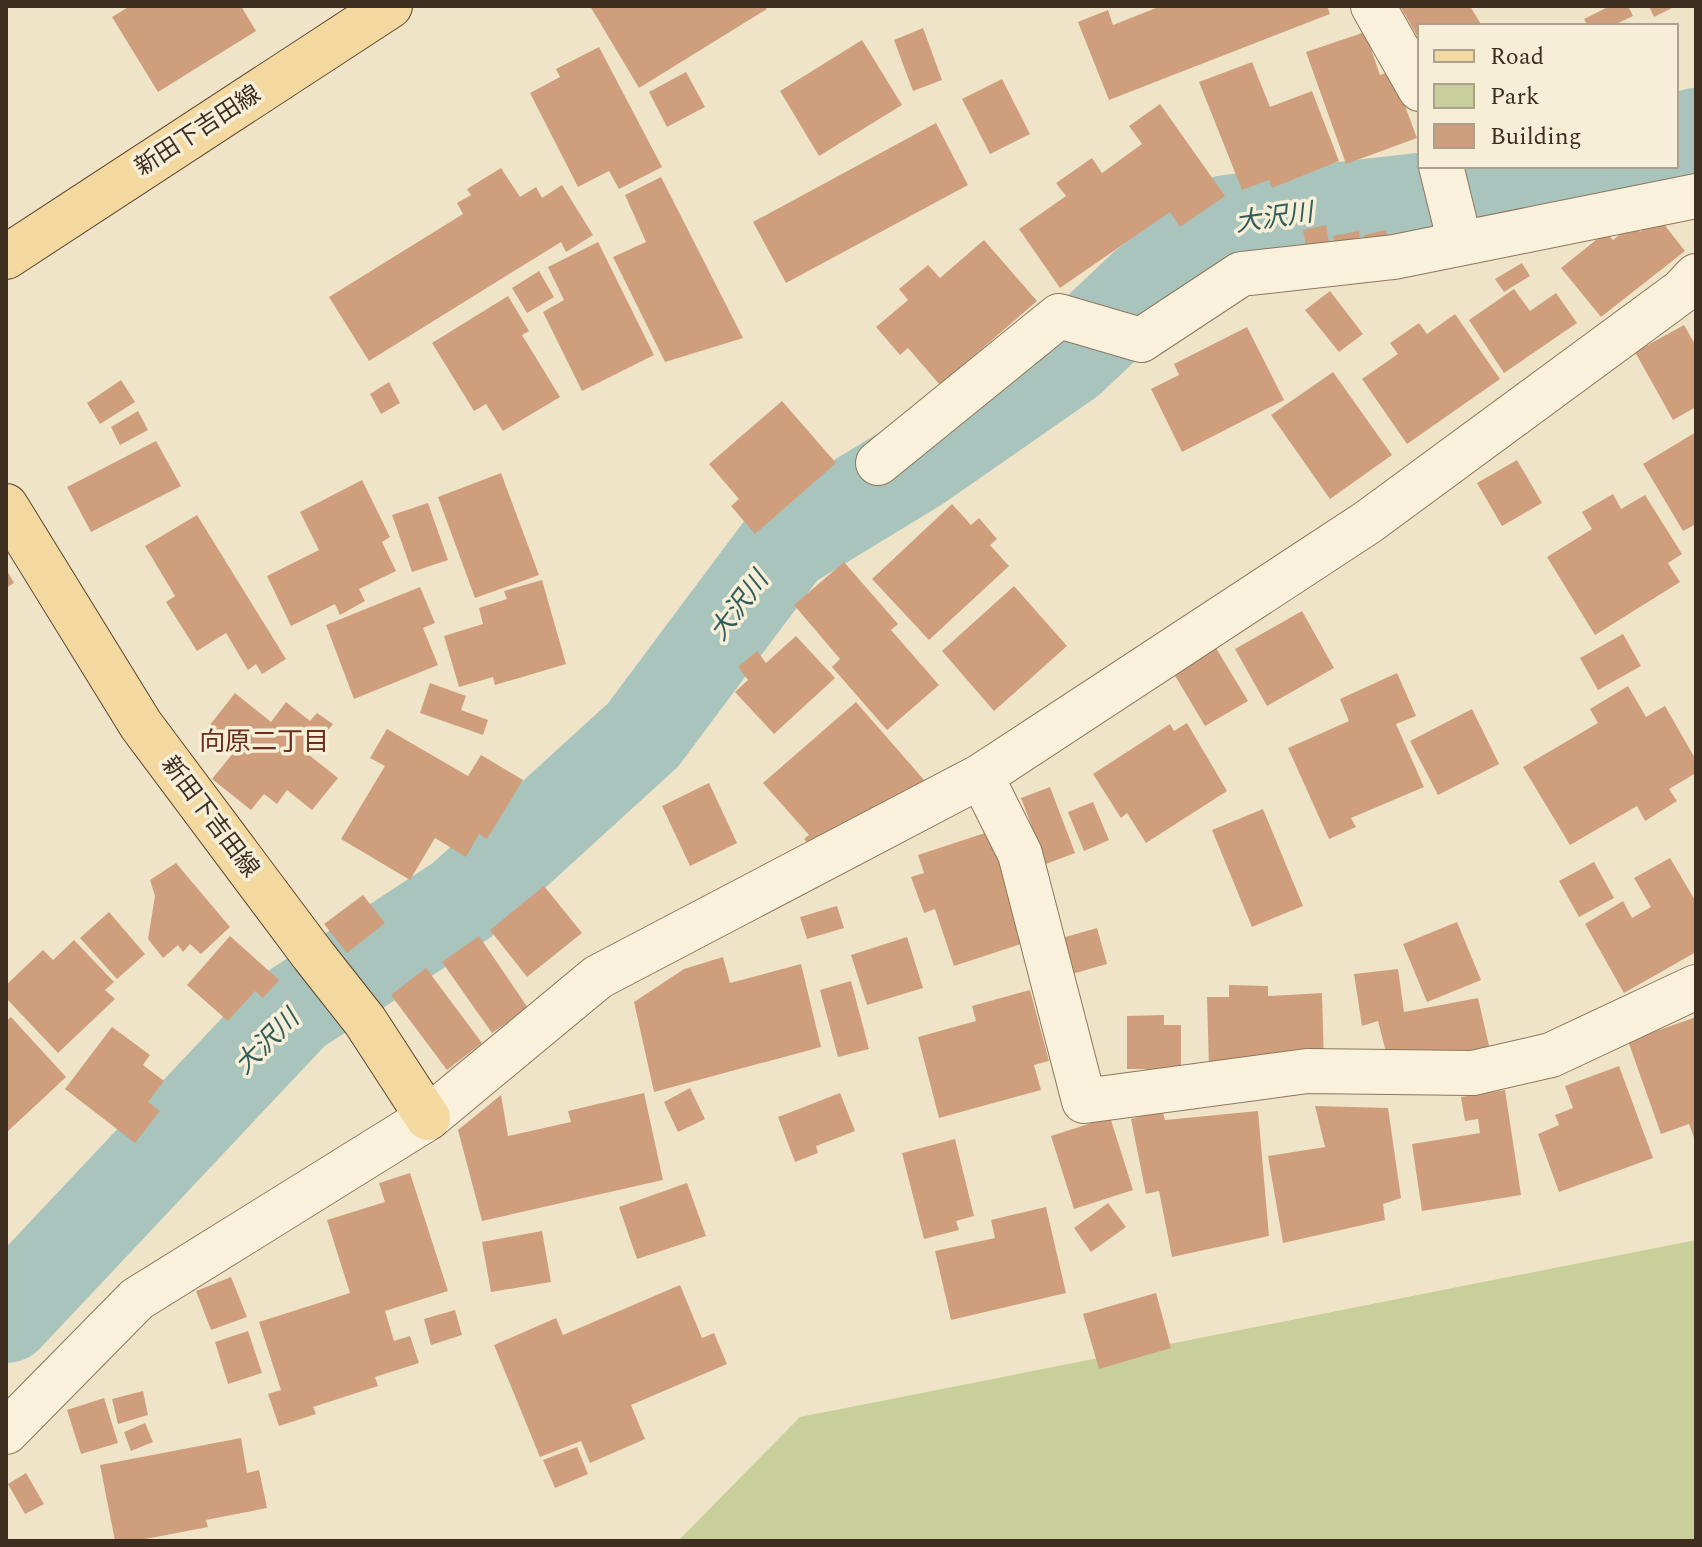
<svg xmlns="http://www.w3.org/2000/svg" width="1702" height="1547" viewBox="0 0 1702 1547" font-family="Spectral,'Noto Sans JP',serif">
<rect width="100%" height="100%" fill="#f0e4c8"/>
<!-- green -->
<path fill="#c9cf9b" d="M1696,1240V1541H678L800,1417Z"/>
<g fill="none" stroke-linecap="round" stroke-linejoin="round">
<!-- river -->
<path stroke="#a9c4bc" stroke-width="94" d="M1676,144L1696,135
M6,1316L294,1010L462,900L643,735L785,545L918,464L1069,359L1145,287L1227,222L1515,189L1613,171L1624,166"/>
</g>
<!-- building -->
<path fill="#cf9f7d" d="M130,6H241L256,31L158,92L112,17Z
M590,6H764L767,9L639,88Z
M1161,6H1327L1330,14L1109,100L1078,22L1108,10L1113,25Z
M1400,6H1470L1482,26H1420V41Z
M1610,6H1628L1633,16L1612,26H1588L1584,19Z
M1649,6H1676L1654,17Z
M923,28L942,80L913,91L894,40Z
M1365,32L1380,75L1392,71L1417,138L1346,164L1306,52Z
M862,40L902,105L819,156L780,91Z
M599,47L662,167L619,189L609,171L578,187L530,93L560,77L556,69Z
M1252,62L1270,107L1312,91L1339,161L1272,188L1269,180L1242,190L1199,82Z
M686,72L705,107L667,127L649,92Z
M1002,79L1030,134L990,154L962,99Z
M1160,104L1225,196L1180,227L1170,212L1060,288L1019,229L1066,196L1056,183L1092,158L1102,173L1142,144L1129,126Z
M936,123L968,185L786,283L753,222Z
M501,168L520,197L536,187L542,198L562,185L593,235L566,252L561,242L369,361L329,297L463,214L457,203L471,195L467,189Z
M661,177L743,338L665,362L613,257L646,242L625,195Z
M1659,218L1685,251L1601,317L1561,268L1606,232L1613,240L1634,223L1640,232Z
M1326,225L1331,254L1308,257L1303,230Z
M1386,230L1388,243L1367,248L1364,235Z
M1359,231L1360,244L1336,248L1333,236Z
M984,240L1037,301L940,385L908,348L900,355L876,327L908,300L899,289L928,265L940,278Z
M598,242L654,355L582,391L543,312L564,300L548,267Z
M1522,263L1530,276L1504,292L1495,279Z
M539,271L554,297L527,313L512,288Z
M1514,289L1530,311L1556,293L1577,323L1504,373L1469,320Z
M1330,291L1363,334L1339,352L1305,310Z
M508,296L529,331L522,335L560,397L503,431L486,404L474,411L432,343Z
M1455,314L1500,379L1407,444L1362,379L1398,354L1390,343L1419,323L1427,334Z
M1684,325L1696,346V407L1673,420L1635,352Z
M1247,327L1284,400L1182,452L1151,389L1179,375L1174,364Z
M1333,372L1392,455L1330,499L1271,415Z
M121,380L135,402L100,424L87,403Z
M389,382L400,403L381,414L370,394Z
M782,401L836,463L755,534L731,506L739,499L709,464Z
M138,411L148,430L120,445L111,427Z
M1696,432V524L1683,531L1643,464Z
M156,441L181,486L91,532L67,487Z
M1517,460L1542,503L1502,526L1477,483Z
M501,473L539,575L475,598L438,497Z
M362,480L390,537L382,542L396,571L359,589L365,601L340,615L335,604L291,626L267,576L319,550L300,512Z
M1613,494L1621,509L1645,495L1682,554L1668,563L1680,582L1595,635L1547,557L1592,529L1582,512Z
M428,503L448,560L412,572L392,515Z
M952,504L971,525L979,518L997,539L990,545L1009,566L929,640L872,579Z
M197,515L286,659L262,674L256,664L248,670L226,633L197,651L166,602L175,596L145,546Z
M844,562L898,624L891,630L939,685L887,730L832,667L840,659L794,605Z
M6,569L14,583L6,588Z
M542,580L566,664L495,685L493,677L459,687L444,636L483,624L479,608L507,599L504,591Z
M1014,586L1067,646L994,711L942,651Z
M420,587L435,623L423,628L438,665L354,699L326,625Z
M1302,611L1334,668L1267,706L1235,649Z
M1623,634L1641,666L1598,690L1580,658Z
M796,636L835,678L774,734L735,692L748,680L738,667L757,651L766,663Z
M1216,648L1248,701L1205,726L1174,674Z
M1397,673L1416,716L1396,724L1424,787L1351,818L1356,827L1329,839L1288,748L1349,721L1340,699Z
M430,683L466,696L461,710L488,720L483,735L420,713Z
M1628,686L1646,717L1665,706L1696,760V773L1669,789L1677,801L1645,821L1637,806L1570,845L1523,767L1598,723L1590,709Z
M235,693L271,722L286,702L310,721L317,713L333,724L309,755L338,778L312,810L287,790L277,804L264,794L251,810L212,779L238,747L210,725Z
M856,702L925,781L819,856L804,839L809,835L763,783Z
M1472,709L1499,764L1438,795L1410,741Z
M1187,723L1227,791L1146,843L1127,813L1121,818L1093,774L1170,724L1174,731Z
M387,729L468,776L481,755L523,780L487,839L479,834L466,857L435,838L410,880L341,839L385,766L370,758Z
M709,783L737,843L690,866L662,806Z
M1050,787L1075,853L1046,864L1021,798Z
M1093,802L1109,840L1084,851L1068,812Z
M1263,809L1303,906L1252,927L1212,830Z
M994,830L1030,941L954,966L935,909L924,913L911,877L924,873L918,855Z
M1670,858L1696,902V952L1624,993L1585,924L1623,901L1632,918L1651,907L1634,878Z
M1594,862L1614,898L1579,917L1559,881Z
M176,863L230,927L201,954L190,944L183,952L178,945L163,958L148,939L155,896L150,880Z
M544,886L582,933L527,977L490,930Z
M363,895L385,923L347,953L324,924Z
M837,906L844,928L807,939L800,917Z
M109,912L145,954L117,979L80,938Z
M1457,922L1481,980L1427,1002L1403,944Z
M1097,928L1107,964L1072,974L1062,938Z
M230,936L279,980L263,998L255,991L228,1021L187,985Z
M479,936L528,1008L492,1033L442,962Z
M907,937L923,988L867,1005L851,955Z
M74,940L114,982L105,990L115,999L58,1053L6,998V985L43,950L53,960Z
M723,957L730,983L801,964L821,1047L654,1092L634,1002L684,969Z
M426,968L482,1043L447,1070L391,995Z
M1398,969L1404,1012L1478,998L1490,1050L1389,1064L1378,1021L1362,1026L1354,974Z
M851,981L869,1049L838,1057L820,990Z
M1229,985L1268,986V996L1322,993L1324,1064L1209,1068L1207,997H1229Z
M1030,990L1049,1061L1034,1065L1041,1090L939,1118L918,1037L976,1021L972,1006Z
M1164,1015V1025H1181V1069H1127V1016Z
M11,1017L66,1077L6,1133V1021Z
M1696,1017V1143L1689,1124L1661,1134L1628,1041Z
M112,1027L150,1055L143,1065L164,1081L148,1102L160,1111L135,1143L65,1089Z
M1619,1066L1653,1158L1559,1192L1538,1134L1559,1125L1555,1115L1573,1108L1565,1086Z
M690,1088L705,1119L678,1132L664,1102Z
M1505,1090L1521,1195L1422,1211L1412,1144L1480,1133L1478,1119L1465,1121L1461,1097Z
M644,1093L663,1180L482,1221L458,1130L501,1095L508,1136L571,1122L568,1111Z
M840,1093L855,1131L816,1146L818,1153L795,1162L778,1117Z
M1315,1106L1388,1108L1401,1198L1383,1204L1385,1220L1283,1243L1268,1156L1325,1147Z
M1162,1110L1165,1120L1258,1111L1269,1236L1172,1257L1159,1191L1146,1194L1131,1119Z
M1110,1117L1133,1190L1074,1209L1051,1136Z
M955,1139L974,1216L956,1221L959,1230L924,1239L902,1153Z
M410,1173L448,1291L385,1311L394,1341L410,1336L419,1363L375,1377L378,1386L313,1407L316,1414L279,1426L268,1394L281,1390L259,1322L350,1293L327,1220L385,1202L379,1183Z
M687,1183L706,1236L637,1259L619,1207Z
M1108,1203L1126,1227L1091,1252L1074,1228Z
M1046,1207L1066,1293L951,1320L935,1251L995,1238L991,1220Z
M542,1231L551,1282L491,1292L482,1242Z
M231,1277L247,1317L211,1330L196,1291Z
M680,1285L702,1338L714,1333L727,1364L631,1405L645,1439L590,1463L581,1441L540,1457L494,1345L556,1318L563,1335Z
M1156,1293L1171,1348L1099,1369L1083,1314Z
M455,1310L462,1335L431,1345L424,1319Z
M248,1331L262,1373L228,1384L215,1342Z
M143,1391L148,1415L118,1424L112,1399Z
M104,1398L118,1443L81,1454L67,1410Z
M145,1423L153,1442L131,1451L124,1432Z
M241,1438L247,1473L259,1470L267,1508L206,1520L208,1527L135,1541H115L100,1465Z
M577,1447L588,1474L555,1488L543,1460Z
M26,1473L44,1504L25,1514L8,1484Z"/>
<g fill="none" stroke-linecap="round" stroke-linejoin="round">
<defs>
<path id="minor" d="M1373,6L1420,89
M1441,166L1460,243
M878,463L1059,316L1141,340L1241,274L1394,257L1696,196
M981,776L1020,854L1084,1101L1307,1071L1473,1073L1551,1055L1696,987
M6,1432L137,1299L428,1118L598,977L981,776L1368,522L1682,291L1696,276"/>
<path id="major" d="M6,257L390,6
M6,506L141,725L313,955L365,1021L428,1118"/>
</defs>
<!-- minor casing -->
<use href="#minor" stroke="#8d765c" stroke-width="46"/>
<!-- major casing -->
<use href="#major" stroke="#5b4430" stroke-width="46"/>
<!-- minor -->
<use href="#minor" stroke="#faf1dc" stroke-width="44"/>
<!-- major -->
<use href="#major" stroke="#f3d9a0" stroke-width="44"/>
</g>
<g text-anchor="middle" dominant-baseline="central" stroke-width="7" stroke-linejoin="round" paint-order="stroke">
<!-- street labels -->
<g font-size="24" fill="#3d2e20" stroke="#f7eed8">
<text transform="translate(198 131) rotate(-33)">新田下吉田線</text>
<text transform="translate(210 817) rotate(53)">新田下吉田線</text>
</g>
<!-- water labels -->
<g font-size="26" font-style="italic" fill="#2f5d5a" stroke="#f7eed8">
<text transform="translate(1274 218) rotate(-8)">大沢川</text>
<text transform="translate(739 606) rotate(-53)">大沢川</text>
<text transform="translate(267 1042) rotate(-45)">大沢川</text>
</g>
<!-- neighbourhood labels -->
<g font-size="26" fill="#6b2e1e" stroke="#f7eed8">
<text x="264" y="742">向原二丁目</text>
</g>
</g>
<!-- border -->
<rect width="1702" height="1547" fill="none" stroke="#3d2e20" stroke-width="16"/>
<!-- legend -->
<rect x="1418" y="24" width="260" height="144" fill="#f7eed8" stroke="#ada18e" stroke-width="2"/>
<rect x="1434" y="50" width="40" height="12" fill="#f3d9a0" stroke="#ada18e" stroke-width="2"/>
<text x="1490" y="64" font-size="24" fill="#3d2e20">Road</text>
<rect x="1434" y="84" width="40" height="24" fill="#c9cf9b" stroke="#ada18e" stroke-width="2"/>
<text x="1490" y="104" font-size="24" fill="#3d2e20">Park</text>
<rect x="1434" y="124" width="40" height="24" fill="#cf9f7d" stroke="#ada18e" stroke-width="2"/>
<text x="1490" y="144" font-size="24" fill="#3d2e20">Building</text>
</svg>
